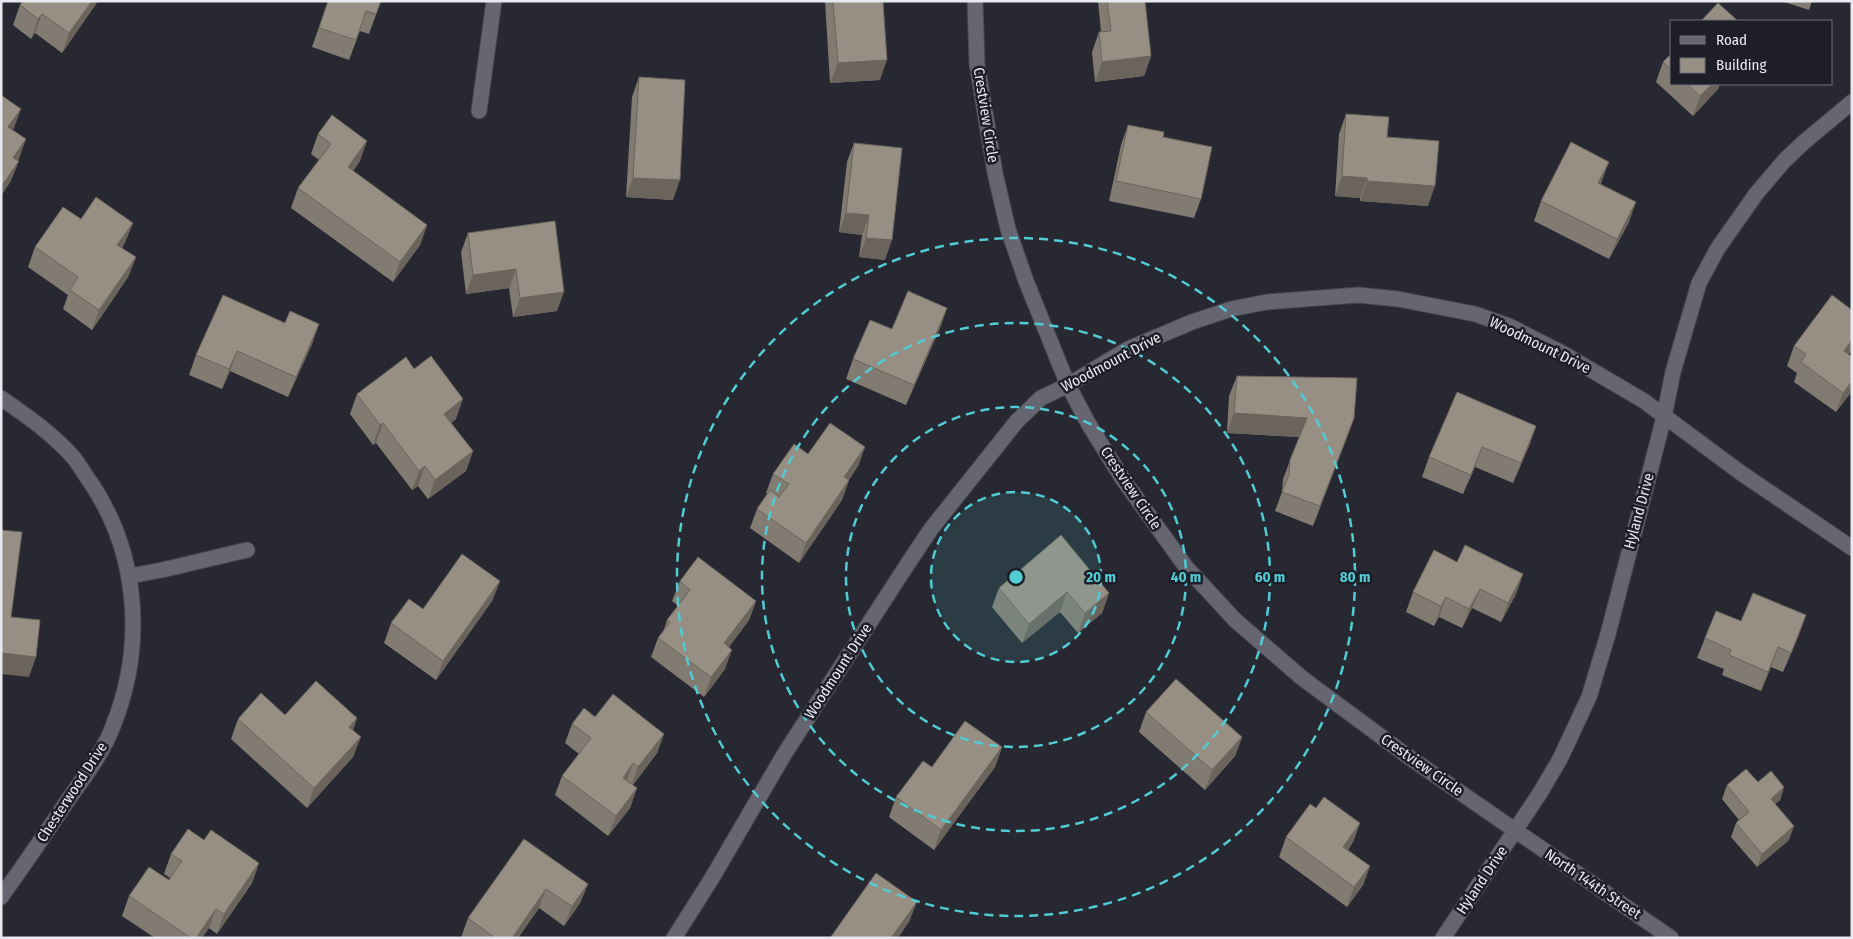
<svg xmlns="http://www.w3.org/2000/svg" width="1853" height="939" viewBox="0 0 1853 939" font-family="'Fira Sans Condensed',sans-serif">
<rect width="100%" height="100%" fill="#272832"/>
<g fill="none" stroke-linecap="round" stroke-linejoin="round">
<defs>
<path id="minor" d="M975,1L977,64L995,173L1008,229L1026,281L1068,385L1088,423L1122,478L1186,567L1235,620L1302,678L1406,755L1671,938
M479,111L494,1
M1,398C28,417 52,433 74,458C80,466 85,475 91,483C139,555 145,646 113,726C103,753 84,777 68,800C46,833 24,865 1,897
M130,576L162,570L247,550
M674,938L712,878L785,753L907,565L931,529L1017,421L1041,398L1068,385L1128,349L1192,322L1231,309L1267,302L1358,295L1398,299L1475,314L1509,326L1564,354L1644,401L1741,473L1852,548
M1443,938L1540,793L1560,759L1589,697L1608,634L1664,417L1673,372L1699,283L1718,248L1756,194L1784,161L1804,142L1852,102"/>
</defs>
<!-- minor casing -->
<use href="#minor" stroke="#44454d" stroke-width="17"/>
<!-- minor -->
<use href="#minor" stroke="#656672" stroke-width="15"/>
</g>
<!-- wall -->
<path fill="#827b71" d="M23,1H98L62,53L35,33L31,39L13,25L20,5Z
M328,1H381L369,34L360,31L349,60L312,47Z
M825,1H883L880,80L830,83Z
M1098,1H1145L1151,56L1144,76L1095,82L1092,52L1099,32H1101Z
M1781,1H1812L1809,10Z
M1672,53V84H1720L1718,89L1693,116L1656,82L1663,62Z
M639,77L673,200L626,197L632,97Z
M1346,114L1387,137L1428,206L1360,201V198L1335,196L1339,134Z
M1128,125L1201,199L1194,218L1109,201L1121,145Z
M318,134L360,161L353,171L427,225L420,245L393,282L291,208L298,188L319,160L311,154Z
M854,143L885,260L859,257L862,235L839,232L847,162Z
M1602,181L1601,184L1629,222L1609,259L1534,221L1541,201Z
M81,219L133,223L125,242L122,248L136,257L128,277L92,330L63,309L68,295L28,267L35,247Z
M555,221L557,311L513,317L509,288L466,294L461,252L468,233Z
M947,308L940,328L906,405L846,379L853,359L892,329Z
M285,323L319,324L312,344L288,397L230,371L222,389L189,375L196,355Z
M1794,346L1848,354L1852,391L1836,412L1794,382L1797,373L1787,366Z
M414,369L456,419L451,423L473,451L466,471L428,499L418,486L412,490L376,443L373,445L350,414L357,394Z
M1237,376L1354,418L1313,526L1275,511L1282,492L1283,479L1299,437L1227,433L1229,396Z
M1536,426L1529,446L1513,483L1475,467L1463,494L1422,477L1429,457Z
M865,447L858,466L849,480L842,500L799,563L750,528L757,509L767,494L766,493L773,474L808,454Z
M1457,562L1523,574L1516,594L1501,622L1472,608L1462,628L1439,617L1434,626L1406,612L1413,592Z
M500,581L492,601L436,680L384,643L391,623L423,609Z
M680,581L756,601L749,620L729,647L725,669L704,697L651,657L658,638L663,632L667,620L678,606L672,601Z
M999,588L1109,593L1102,613L1078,633L1060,612L1022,643L992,607Z
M1741,621L1799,635L1783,672L1771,667L1761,691L1722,675L1724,669L1697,658L1705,638Z
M1146,712L1242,737L1235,756L1205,790L1139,732Z
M285,715L357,718L353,730V757L307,808L231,739L238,719Z
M595,717L664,734L657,753L633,785L637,788L630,808L608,836L555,795L562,776L579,754L565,743L572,724Z
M1002,747L995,767L934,850L889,817L896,797L932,767Z
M1758,782L1784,787L1780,800L1775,804L1789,840L1757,867L1731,837L1736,823L1739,820L1722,799L1727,785Z
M1316,808L1360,823L1353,842L1348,850L1370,866L1363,885L1347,907L1279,857L1286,837Z
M524,839L588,884L580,903L564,926L539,908L518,938H461L468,918Z
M204,840L259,863L252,883L217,934L209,928L202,938H155L122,916L129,896L169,880L170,878L164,874L171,854Z"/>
<!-- shaded-wall -->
<path fill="#6a645c" d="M92,1H98L62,53L69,33Z
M42,14L35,33L31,39L38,19Z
M1151,56L1144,76L1095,82L1102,62Z
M887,60L880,80L830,83L838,63Z
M1712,84H1720L1718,89L1693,116L1700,96Z
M21,109L14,128L1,147L8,127Z
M26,139L19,159L6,178L13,158Z
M367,141L360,161L341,187L348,167Z
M19,161L11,181L1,196V187Z
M1609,162L1602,181L1591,203L1598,183Z
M1342,176L1367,178L1360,198L1335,196Z
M633,178L680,180L673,200L626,197Z
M1367,181L1435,186L1428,206L1360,201Z
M1636,202L1629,222L1609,259L1617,239Z
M846,213L869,215L862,235L839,232Z
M133,223L125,242L110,264L117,245Z
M427,225L420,245L393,282L400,262Z
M866,238L892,240L885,260L859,257Z
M136,257L128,277L92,330L99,310Z
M516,269L509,288L466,294L473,275Z
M564,292L557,311L513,317L520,298Z
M947,308L940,328L906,405L914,385Z
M319,324L312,344L288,397L296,377Z
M1852,340V350L1837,371L1844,351Z
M237,351L230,371L222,389L229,369Z
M1852,381V391L1836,412L1843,393Z
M463,399L456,419L437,433L444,414Z
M1234,413L1307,418L1299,437L1227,433Z
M1354,418L1347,438L1313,526L1320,506Z
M383,423L376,443L373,445L380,425Z
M1536,426L1529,446L1513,483L1521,463Z
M865,447L858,466L837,496L844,477Z
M1482,447L1475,467L1463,494L1471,475Z
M473,451L466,471L428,499L435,480Z
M425,466L418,486L412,490L419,471Z
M849,480L842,500L799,563L806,543Z
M1523,574L1516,594L1501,622L1508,603Z
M500,581L492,601L436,680L443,661Z
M1480,589L1472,608L1462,628L1469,609Z
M1067,592L1060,612L1022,643L1029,624Z
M1109,593L1102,613L1078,633L1085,613Z
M1446,597L1439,617L1434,626L1441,606Z
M756,601L749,620L717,663L724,643Z
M1806,615L1799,635L1783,672L1791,653Z
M1778,647L1771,667L1761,691L1768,672Z
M732,650L725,669L704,697L711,677Z
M1,653L36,657L29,677L1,674Z
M357,718L350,738L349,727Z
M664,734L657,753L631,787L638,767Z
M361,737L353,757L307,808L314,788Z
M1242,737L1235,756L1205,790L1212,770Z
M1002,747L995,767L934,850L941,830Z
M633,763L626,783L623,778Z
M1784,787L1780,800L1766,812L1771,799Z
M637,788L630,808L608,836L616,816Z
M1360,823L1353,842L1336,866L1343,847Z
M1794,826L1789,840L1757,867L1762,854Z
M259,863L252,883L217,934L224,914Z
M1370,866L1363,885L1347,907L1354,887Z
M588,884L580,903L564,926L572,906Z
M546,889L539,908L518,938H512Z
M917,902L909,922L898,938H891Z
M216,909L209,928L202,938H196Z"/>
<!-- building -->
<path fill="#978f83" stroke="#6a645c" d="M23,1H92L69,33L42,14L38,19L20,5Z
M328,1H381L376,14L366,11L356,40L319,28Z
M833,1H883L887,60L838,63Z
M1107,1H1145L1151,56L1102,62L1099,32L1111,31Z
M1718,3L1738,21H1701Z
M1672,53V70L1663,62Z
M639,77L685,80L680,180L633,178Z
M1687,84H1712L1700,96Z
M1,95L21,109L8,127L26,139L13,158L19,161L1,187Z
M1346,114L1389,117L1387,137L1439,141L1435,186L1367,181V178L1342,176Z
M332,115L367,141L348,167L427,225L400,262L298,188L331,144L318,134Z
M1128,125L1164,132L1163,137L1212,147L1201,199L1116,181Z
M1571,142L1609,162L1598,183L1636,202L1617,239L1541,201Z
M854,143L902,148L892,240L866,238L869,215L846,213Z
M96,197L133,223L117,245L136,257L99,310L70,290L78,277L35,247L63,207L81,219Z
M555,221L564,292L520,298L516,269L473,275L468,233Z
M908,291L947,308L914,385L853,359L870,320L892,329Z
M223,295L285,323L290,311L319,324L296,377L237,351L229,369L196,355Z
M1832,295L1852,310V340L1844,351L1852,357V381L1843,393L1801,362L1806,354L1794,346Z
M431,356L463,399L444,414L473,451L435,480L425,466L419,471L383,423L380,425L357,394L406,357L414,369Z
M1237,376L1357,378L1354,418L1320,506L1282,492L1289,475L1290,460L1307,418L1234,413Z
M1457,392L1536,426L1521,463L1482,447L1471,475L1429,457Z
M830,423L865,447L844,477L849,480L806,543L757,509L770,490L779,497L789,484L773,474L794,444L808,454Z
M1,530L22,532L11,617L40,620L36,657L1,653Z
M1061,535L1109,593L1085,613L1067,592L1029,624L999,588Z
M1465,545L1523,574L1508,603L1480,589L1469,609L1446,597L1441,606L1413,592L1434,550L1457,562Z
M462,554L500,581L443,661L391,623L409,599L423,609Z
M698,557L756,601L724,643L732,650L711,677L658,638L670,622L667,620L690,590L680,581Z
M1753,593L1806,615L1791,653L1778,647L1768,672L1729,655L1731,650L1705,638L1716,611L1741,621Z
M1176,679L1242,737L1212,770L1146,712Z
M316,681L357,718L349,727L361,737L314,788L238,719L261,693L285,715Z
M613,694L664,734L638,767L633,763L623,778L637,788L616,816L562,776L591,738L572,724L584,708L595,717Z
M965,721L1002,747L941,830L896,797L923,761L932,767Z
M1746,769L1758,782L1771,771L1784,787L1771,799L1794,826L1762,854L1736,823L1749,812L1727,785Z
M1324,797L1360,823L1343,847L1370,866L1354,887L1286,837L1310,804L1316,808Z
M188,829L204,840L211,830L259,863L224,914L216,909L196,938H191L129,896L149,867L169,880L182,861L171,854Z
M524,839L588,884L572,906L546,889L512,938H495L468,918Z
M876,873L917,902L891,938H830Z"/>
<!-- distance rings -->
<circle cx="1016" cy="577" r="85" fill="#51ccd4" fill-opacity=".12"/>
<g fill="none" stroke="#51ccd4" stroke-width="2.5" stroke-dasharray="9 6">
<circle cx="1016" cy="577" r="85"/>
<circle cx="1016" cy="577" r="170"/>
<circle cx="1016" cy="577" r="254"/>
<circle cx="1016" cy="577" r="339"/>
</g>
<g text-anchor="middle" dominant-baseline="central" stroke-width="5" stroke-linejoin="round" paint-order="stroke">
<!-- street labels -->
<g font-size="15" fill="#e9e9f0" stroke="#1e1e28">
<text transform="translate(986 115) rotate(81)">Crestview Circle</text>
<text transform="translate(1540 345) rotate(26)">Woodmount Drive</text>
<text transform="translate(1111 362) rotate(-28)">Woodmount Drive</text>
<text transform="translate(1131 488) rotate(56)">Crestview Circle</text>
<text transform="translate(1639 511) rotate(-75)">Hyland Drive</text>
<text transform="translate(838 671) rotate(-57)">Woodmount Drive</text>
<text transform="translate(1422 765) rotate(35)">Crestview Circle</text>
<text transform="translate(72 792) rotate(-57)">Chesterwood Drive</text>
<text transform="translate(1482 880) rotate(-56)">Hyland Drive</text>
<text transform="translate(1593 884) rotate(34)">North 144th Street</text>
</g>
</g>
<circle cx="1016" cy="577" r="8" fill="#51ccd4" stroke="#1e1e28" stroke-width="2.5"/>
<g font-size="15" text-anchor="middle" font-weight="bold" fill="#51ccd4" stroke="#1e1e28" stroke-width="5" stroke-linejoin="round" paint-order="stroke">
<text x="1101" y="582">20 m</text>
<text x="1186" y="582">40 m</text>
<text x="1270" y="582">60 m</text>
<text x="1355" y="582">80 m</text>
</g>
<!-- border -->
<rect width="1853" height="939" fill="none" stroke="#e9e9f0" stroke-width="5"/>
<!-- legend -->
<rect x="1670" y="20" width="162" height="65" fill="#1e1e28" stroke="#6f6f78"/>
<rect x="1680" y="36" width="25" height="8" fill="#656672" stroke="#6f6f78"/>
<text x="1716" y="45" font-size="15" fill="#e9e9f0">Road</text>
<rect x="1680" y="58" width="25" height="15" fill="#978f83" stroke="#6f6f78"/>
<text x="1716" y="70" font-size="15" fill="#e9e9f0">Building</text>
</svg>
